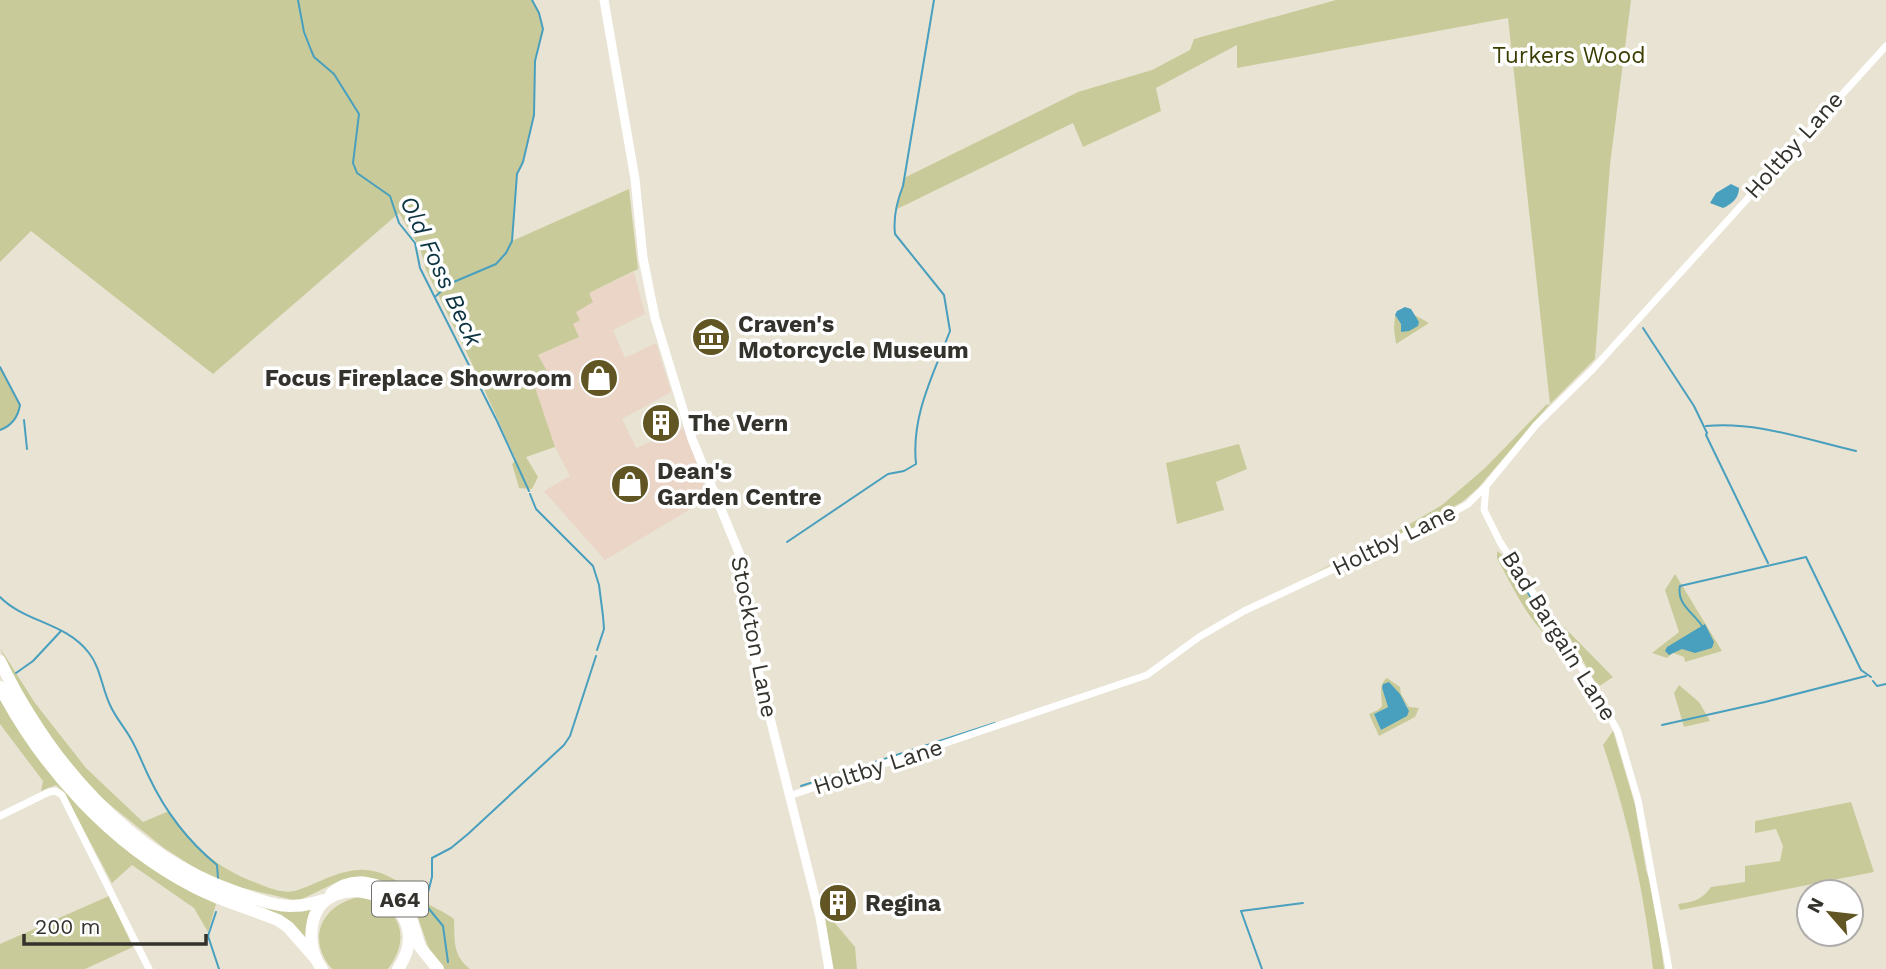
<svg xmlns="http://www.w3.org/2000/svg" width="1886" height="969" viewBox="0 0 1886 969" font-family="'Work Sans',sans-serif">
<rect width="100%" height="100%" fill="#e9e3d3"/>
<!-- commercial -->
<path fill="#ead5c7" d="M634,272L645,314L613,330L625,358L656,343L671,392L622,419L636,448L684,428L709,498L605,560L544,491L570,476L555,447L533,381L547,373L538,355L579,337L572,323L576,312L589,293Z"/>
<!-- green -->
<path fill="#c8cb99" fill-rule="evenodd" d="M0,0H532L539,13L543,29L535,61L534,115L523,162L517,174L512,241L629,189L638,269L589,293L593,302L576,312L580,320L573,324L579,337L538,355L548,373L533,381L555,447L526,457L538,477L532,489L519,488L512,464L516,460L480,380L426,270L420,248L399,213L213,374L31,231L0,262Z
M1336,0H1631L1610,165L1595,359L1550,404L1478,488L1462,502L1417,526L1310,575L1393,534L1442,505L1485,468L1546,405L1550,404L1508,18L1237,68V45L1156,88L1161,111L1083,147L1073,123L895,210L904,178L1078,92L1152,70L1190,50L1194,39Z
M1413,314L1429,323L1396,344L1394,329L1395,315L1401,324V332L1418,326L1419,322Z
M0,367L20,405C18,417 11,426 0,430Z
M1239,444L1247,469L1216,482L1224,510L1177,524L1166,463Z
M1497,551L1504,556L1554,632L1548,637C1524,614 1513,587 1497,558Z
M1675,574L1722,651L1685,662L1684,657L1673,653L1667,658L1652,653L1679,632L1665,590Z
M1563,626L1613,677L1598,687Z
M0,648L35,703L86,768L143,822L169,811C195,848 216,868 259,884C269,888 284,894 295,891C319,884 340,868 366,870C389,872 405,886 422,900C431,907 444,911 454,919C455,940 452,955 470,969H444L430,952L416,912L403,893L384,881L362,876L341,880L298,901L230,885L195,868L164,848L99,796L66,760L15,681Z
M1387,678L1400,687L1401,694L1409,707L1419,708L1415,717L1379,736L1369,714L1378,710L1382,706C1382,696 1378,684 1387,678ZM1389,682L1408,707L1381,730L1374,714L1388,707L1382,688Z
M1679,685L1699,702L1710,721L1684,727L1674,693Z
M0,697L180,884L216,904L208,932L194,908L132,865L112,883L63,791L56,785L41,791L43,781L0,724Z
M1613,731L1635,805L1646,870L1654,895L1664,969H1653C1644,892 1628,818 1603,745Z
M1851,802L1874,872L1680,910L1678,904C1693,902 1702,900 1711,887L1745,882V866L1780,861L1783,846L1776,829L1755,833V821Z
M109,896L133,947L85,969H0V944Z
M359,897C399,903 413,937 388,969H332C306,939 321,905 359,897Z
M265,908L302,912L314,908L308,940L293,923Z
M829,916L855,947L857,969H833L825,918Z"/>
<!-- water -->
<path fill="#499fbe" d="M1731,184L1739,188C1739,198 1732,204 1723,208L1710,203L1716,193Z
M1405,307L1411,309L1419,322L1418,326L1409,331L1401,332V324L1395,315L1397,311Z
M1705,624L1714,642L1712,648L1695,653L1682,649L1669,655L1665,651L1667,647Z
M1389,682L1400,694L1409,711L1407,716L1381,730L1374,714L1388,707L1382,688L1383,684Z"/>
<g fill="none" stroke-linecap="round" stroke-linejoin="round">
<!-- stream -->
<path stroke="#499fbe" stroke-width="2" d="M298,0L304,32L311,50L314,57L334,74L359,114L353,163L357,173L390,196L399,223L415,243L420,268L497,421L529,491
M436,296L449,284L496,264L506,253L512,241L517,174L523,162L534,115L535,61L543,29L539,13L532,0
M1643,328L1694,406L1707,433L1706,435L1768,563
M0,367L20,405C18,417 11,426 0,430
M24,420L27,449
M1706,426C1757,421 1807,440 1856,451
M530,494L536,509L593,566L599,585L603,616L604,629L597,650
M787,542L888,474L904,471L916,464C911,416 933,375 950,331L944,295L895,234C893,217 897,201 903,186L934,0
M1508,561L1552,631
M0,597C26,623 65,622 89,653C101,668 102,690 111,707C116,718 125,728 131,739C138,751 143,765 149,777C165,811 189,842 217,865L218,878
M1702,626C1694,613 1676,604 1680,586L1806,557L1861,670L1871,677
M16,673L33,661L61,631
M1873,681L1877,686L1886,684
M1662,725L1765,702L1866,676
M801,786L995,723
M216,912L208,936L219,969
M448,962L443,926L425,904L432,877V858L451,848L468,834L564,745L570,736L596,656
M1262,969L1241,911L1303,903"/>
<!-- minor -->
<path stroke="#fff" stroke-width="7" d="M1486,486L1484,510L1500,542L1595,689L1618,732L1638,800L1669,969
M789,796L1147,675L1199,637L1244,611L1443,518L1468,504L1486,486L1536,425L1593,369L1886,46
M0,816L49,792L55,791L62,795L149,969"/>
<!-- tertiary -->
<path stroke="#fff" stroke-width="9" d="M604,0L635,179L643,258L655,318L692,439L742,560L755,658L820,917L829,969"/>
<!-- trunk -->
<path stroke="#fff" stroke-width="12" d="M0,661C48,760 128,855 236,892C271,904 286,912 324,900
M0,687C43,769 111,844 194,887C221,901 251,909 278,920L288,927L316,959
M331,894C352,875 380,882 400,899
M412,921L420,947L438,969
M322,969C313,957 310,942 312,927C320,859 446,897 398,969"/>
</g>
<!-- icons -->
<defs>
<symbol id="museum-disc" viewBox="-11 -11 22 22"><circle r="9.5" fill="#615623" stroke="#fff"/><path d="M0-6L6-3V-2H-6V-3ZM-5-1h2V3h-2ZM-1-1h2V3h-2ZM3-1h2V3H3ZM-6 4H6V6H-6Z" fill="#fff"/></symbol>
<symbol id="shop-disc" viewBox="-11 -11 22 22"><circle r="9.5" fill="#615623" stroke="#fff"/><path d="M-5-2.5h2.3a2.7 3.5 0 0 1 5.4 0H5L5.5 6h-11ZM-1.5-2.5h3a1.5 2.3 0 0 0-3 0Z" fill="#fff"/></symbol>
<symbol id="building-disc" viewBox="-11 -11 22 22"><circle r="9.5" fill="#615623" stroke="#fff"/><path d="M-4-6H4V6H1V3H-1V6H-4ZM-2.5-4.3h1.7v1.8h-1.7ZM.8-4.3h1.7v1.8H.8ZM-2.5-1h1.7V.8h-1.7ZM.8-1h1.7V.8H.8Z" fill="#fff"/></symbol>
</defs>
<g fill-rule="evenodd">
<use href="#museum-disc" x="689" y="315" width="44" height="44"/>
<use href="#shop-disc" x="577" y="356" width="44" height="44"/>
<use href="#building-disc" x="639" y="401" width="44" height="44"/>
<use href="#shop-disc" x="608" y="462" width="44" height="44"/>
<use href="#building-disc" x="816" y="881" width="44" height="44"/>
</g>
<g text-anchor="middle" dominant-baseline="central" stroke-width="7" stroke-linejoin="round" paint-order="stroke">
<!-- shield labels -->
<rect fill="#fff" stroke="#71706b" stroke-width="2" x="372" y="881.5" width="56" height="35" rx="5"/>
<g font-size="21" font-weight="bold" fill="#34322c">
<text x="400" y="899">A64</text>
</g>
<!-- park labels -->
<g font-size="23" fill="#3c3d03" stroke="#fff">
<text x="1569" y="55">Turkers Wood</text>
</g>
<!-- street labels -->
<g font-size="23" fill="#34322c" stroke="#fff">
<text transform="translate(1794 145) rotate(-48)">Holtby Lane</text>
<text transform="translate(1394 540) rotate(-26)">Holtby Lane</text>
<text transform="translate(1559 636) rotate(58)">Bad Bargain Lane</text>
<text transform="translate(754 637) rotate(79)">Stockton Lane</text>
<text transform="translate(878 767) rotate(-18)">Holtby Lane</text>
</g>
<!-- poi labels -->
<g font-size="23" font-weight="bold" fill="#34322c" stroke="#fff" text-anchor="start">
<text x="738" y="324">Craven's<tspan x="738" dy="26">Motorcycle Museum</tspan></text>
<text x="572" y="378" text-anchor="end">Focus Fireplace Showroom</text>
<text x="688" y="423">The Vern</text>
<text x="657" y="471">Dean's<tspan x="657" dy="26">Garden Centre</tspan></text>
<text x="865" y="903">Regina</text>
</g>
<!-- water labels -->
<g font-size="24" font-style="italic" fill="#0d3442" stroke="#fff">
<text transform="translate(441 271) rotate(65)">Old Foss Beck</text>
</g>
</g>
<!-- north arrow -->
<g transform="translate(1830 913) rotate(298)"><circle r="33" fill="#ffffff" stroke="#aeadab" stroke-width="2"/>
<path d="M0-5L12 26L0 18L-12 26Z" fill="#615623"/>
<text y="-10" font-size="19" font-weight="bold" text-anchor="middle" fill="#34322c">N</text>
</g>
<!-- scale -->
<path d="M24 934v10h182v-10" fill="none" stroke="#34322c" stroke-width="3.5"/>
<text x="35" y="934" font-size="21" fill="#34322c" stroke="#ffffff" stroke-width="5" paint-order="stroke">200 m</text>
</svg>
